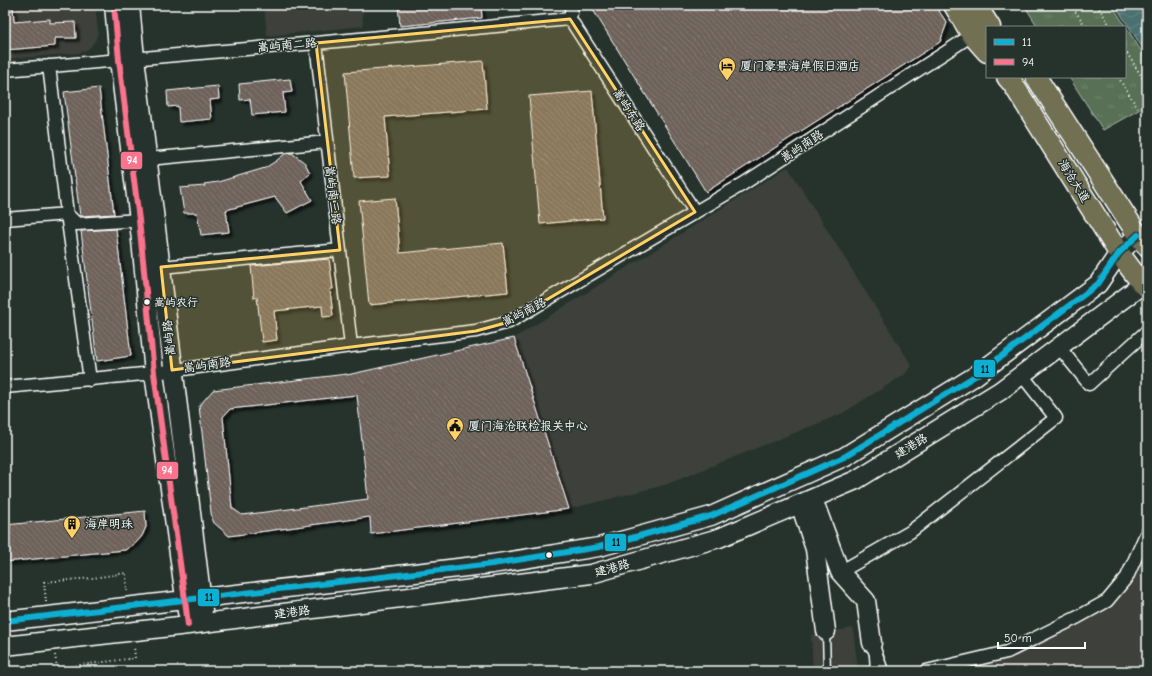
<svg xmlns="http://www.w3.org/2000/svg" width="1152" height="676" viewBox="0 0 1152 676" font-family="'Comic Neue','LXGW WenKai TC',sans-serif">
<defs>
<pattern id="park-tufts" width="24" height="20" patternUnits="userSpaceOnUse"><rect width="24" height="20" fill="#597054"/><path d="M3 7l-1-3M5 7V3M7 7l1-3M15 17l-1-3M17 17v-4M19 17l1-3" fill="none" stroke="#72856e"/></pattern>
<pattern id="water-waves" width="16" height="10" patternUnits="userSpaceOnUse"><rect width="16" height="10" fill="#4b6f6f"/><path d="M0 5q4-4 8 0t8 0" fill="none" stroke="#668585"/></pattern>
<pattern id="building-back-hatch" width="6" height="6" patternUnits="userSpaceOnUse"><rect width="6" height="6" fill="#6e625a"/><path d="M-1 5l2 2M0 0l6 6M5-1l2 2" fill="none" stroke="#847a73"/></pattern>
<filter id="shadow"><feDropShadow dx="3.5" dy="3.5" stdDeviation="1" flood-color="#0009"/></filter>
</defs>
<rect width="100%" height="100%" fill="#26332d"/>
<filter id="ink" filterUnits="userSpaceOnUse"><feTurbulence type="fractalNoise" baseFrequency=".025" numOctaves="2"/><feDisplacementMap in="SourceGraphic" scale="8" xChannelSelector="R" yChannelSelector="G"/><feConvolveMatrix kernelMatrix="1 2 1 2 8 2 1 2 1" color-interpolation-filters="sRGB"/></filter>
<g filter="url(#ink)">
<!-- built -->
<path fill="#3c413a" d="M5,5H95L98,31L96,39L92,45L87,50L79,53L5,59Z
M264,5H362L363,26L267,36Z
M788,167L912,366L904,375L841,414L665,485L569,509L514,338Z
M1147,543V671H908L1006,648L1106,598Z
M853,628L858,671H813L811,635Z"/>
<!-- park -->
<path fill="url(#park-tufts)" stroke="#acb8aa" d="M1024,5H1112L1147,60V110L1144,107L1103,130L1069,77H1125V27H1038Z"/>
<!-- water -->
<path fill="url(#water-waves)" stroke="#93a9a9" d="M1115,5H1147V55Z"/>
<!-- building -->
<path fill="url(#building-back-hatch)" stroke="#fff" fill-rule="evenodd" filter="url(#shadow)" d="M5,5H13L14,22L50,19V23L75,22L76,38H55V46L5,50Z
M398,5H481L482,18L400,26Z
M590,5H935L947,23L940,42L706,192Z
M483,61L487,109L385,117L390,176L354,178L345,72Z
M290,79L292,92L283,93L285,112L252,115L250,99L240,100L239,84Z
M218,86L219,99L210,100L212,119L179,122L178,106L168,107L167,91Z
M99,88L114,214L80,216L64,92Z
M592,91L603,218L540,224L529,96Z
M286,153H292L305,163L310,173L301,181L312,200L287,213L275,197L226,210L229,232L201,235L197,213H184L180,188L205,186L204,184L218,182L265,168L276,161Z
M395,198L400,253L503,243L508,292L369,305L359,201Z
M116,229L131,356L97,361L81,231Z
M329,259L333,289H330L333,316L323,317L322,306L274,311L277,340L262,342L257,297L254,298L251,266Z
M514,338L569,509L371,534L370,517L229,536L212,521L199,406L213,390L347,374V375ZM357,395L368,499L242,515L232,508L223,417L230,409Z
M145,511L146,527L142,536L136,543L125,550L5,562V525Z"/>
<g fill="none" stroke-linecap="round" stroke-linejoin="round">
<defs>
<path id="lane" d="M826,633L827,671
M873,656L874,671"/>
<path id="street" d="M572,5L570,19L695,212
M316,43L351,346
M49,66L67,214L90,380
M5,70L316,43L570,19
M148,159L327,142
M5,219L67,214L77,224L139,220
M161,267L340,250
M1059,347L1089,384L1147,331
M5,387L154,373L351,346L476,331L509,322L743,184L972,35
M840,572L910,532L1056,418L1022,375
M872,643L882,671
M926,671L1007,652L1078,617L1107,601L1127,577L1147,532"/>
<path id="secondary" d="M114,5L119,60L139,220L154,373L187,612
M130,5L135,58L203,610
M813,499L840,572L866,601L872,643
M800,504L815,549L826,631
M5,621L492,564L599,547L711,516L844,457L975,376L1098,284L1119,253L1138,235
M5,646L188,625L591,574L719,538L856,480L1000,391L1147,281"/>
<path id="primary" d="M954,5L972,35L987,52
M976,5L990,27
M1007,77L1013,84L1119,253L1143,285
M1036,77L1138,235L1147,246"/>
</defs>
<!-- lane casing -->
<use href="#lane" stroke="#fff" stroke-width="9"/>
<!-- street casing -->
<use href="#street" stroke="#fff" stroke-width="15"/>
<!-- secondary casing -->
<use href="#secondary" stroke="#fff" stroke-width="21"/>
<!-- primary casing -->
<use href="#primary" stroke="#fff" stroke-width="23"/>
<!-- path -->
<path stroke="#fff" stroke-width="2" stroke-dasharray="1 3" stroke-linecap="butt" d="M1071,5L1086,27
M1097,5L1111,27
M1125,50L1147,85
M1118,77L1139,110
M46,602L44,582L93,578L126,573L127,591
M55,655L57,668L135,658L134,646"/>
<!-- lane -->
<use href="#lane" stroke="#26332d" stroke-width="6"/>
<!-- street -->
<use href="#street" stroke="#26332d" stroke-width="12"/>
<!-- secondary -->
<use href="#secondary" stroke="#26332d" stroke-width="18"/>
<!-- primary -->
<use href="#primary" stroke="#716f52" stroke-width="20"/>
<defs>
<path id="bus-1" d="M5,621L492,564L599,547L711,516L844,457L975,376L1098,284L1119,253L1138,235"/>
<path id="bus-2" d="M114,5L119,60L139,220L154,373L185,600L188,625"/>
</defs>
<!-- bus-1 casing -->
<use href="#bus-1" stroke="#26332d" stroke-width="9"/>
<!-- bus-2 casing -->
<use href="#bus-2" stroke="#26332d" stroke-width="9"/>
<!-- bus-1 -->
<use href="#bus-1" stroke="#0dafd3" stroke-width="6"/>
<!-- bus-2 -->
<use href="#bus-2" stroke="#fc738d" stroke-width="6"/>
</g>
</g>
<!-- marked area -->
<path fill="#ffd166" fill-opacity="0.2" stroke="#ffd166" stroke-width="3" stroke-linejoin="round" d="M570,19L695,212L509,322L476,331L172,370L161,267L340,250L316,43Z"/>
<!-- icons -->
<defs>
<symbol id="hotel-pin" viewBox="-11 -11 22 30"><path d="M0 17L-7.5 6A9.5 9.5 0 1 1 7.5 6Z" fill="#ffd166" stroke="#26332d"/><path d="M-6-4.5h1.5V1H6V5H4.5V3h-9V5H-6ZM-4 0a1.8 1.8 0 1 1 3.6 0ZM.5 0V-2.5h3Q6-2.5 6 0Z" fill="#111"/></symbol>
<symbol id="civic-pin" viewBox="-11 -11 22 30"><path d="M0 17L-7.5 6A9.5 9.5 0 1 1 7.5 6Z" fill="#ffd166" stroke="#26332d"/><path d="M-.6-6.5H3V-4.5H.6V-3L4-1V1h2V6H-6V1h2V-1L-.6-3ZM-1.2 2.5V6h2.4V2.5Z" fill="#111"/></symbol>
<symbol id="building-pin" viewBox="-11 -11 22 30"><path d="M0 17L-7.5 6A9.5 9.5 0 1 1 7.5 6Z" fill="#ffd166" stroke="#26332d"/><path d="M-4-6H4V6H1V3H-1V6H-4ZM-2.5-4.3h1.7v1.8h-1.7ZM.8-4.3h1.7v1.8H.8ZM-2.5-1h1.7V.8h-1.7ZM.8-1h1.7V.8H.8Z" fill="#111"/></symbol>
</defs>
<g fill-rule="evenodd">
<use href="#hotel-pin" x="717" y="56" width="20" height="27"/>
<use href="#civic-pin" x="445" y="416" width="20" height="27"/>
<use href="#building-pin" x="62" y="514" width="20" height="27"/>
</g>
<!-- markers -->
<g fill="#fff" stroke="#26332d" stroke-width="1.5">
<circle cx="147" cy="302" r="3.5"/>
<circle cx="549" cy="555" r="3.5"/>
</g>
<g text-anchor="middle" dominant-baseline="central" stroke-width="3" stroke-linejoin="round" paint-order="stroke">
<!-- bus labels -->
<g font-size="11" fill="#fff" stroke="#26332d" text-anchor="start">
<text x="154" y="302">嵩屿农行</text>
</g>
<!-- street labels -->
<g font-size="12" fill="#fff" stroke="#26332d">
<text transform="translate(287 45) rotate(-5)">嵩屿南二路</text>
<text transform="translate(629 110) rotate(57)">嵩屿东路</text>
<text transform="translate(802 146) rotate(-33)">嵩屿南路</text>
<text transform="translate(1074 181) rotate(58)">海沧大道</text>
<text transform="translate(333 195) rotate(83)">嵩屿南三路</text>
<text transform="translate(524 312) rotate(-27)">嵩屿南路</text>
<text transform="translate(169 338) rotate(-96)">嵩屿路</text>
<text transform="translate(207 365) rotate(-8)">嵩屿南路</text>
<text transform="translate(911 446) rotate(-32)">建港路</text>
<text transform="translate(612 568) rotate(-15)">建港路</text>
<text transform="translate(292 612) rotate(-7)">建港路</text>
</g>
<!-- poi labels -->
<g font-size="12" fill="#fff" stroke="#26332d" text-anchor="start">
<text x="740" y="66">厦门豪景海岸假日酒店</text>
<text x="468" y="426">厦门海沧联检报关中心</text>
<text x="85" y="524">海岸明珠</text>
</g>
</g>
<g stroke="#26332d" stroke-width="1.5">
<rect x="120" y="151" width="23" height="19" rx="4" fill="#fc738d"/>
<rect x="973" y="359" width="23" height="19" rx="4" fill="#0dafd3"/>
<rect x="156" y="461" width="23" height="19" rx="4" fill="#fc738d"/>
<rect x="604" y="533" width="23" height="19" rx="4" fill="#0dafd3"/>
<rect x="197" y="588" width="23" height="19" rx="4" fill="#0dafd3"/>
</g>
<g font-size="11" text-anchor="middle" font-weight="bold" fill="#fff">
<text x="132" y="164">94</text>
<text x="167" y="474">94</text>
</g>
<g font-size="11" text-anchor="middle" font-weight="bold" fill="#111">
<text x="985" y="373">11</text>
<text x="616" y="546">11</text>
<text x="209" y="601">11</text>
</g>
<!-- margin -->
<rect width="1152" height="676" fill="none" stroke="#26332d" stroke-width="20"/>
<rect x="10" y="10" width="1132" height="656" fill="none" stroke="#fff" stroke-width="1.5" filter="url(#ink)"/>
<!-- legend -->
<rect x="986" y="26" width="140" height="52" fill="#26332d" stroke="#7d8581"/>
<rect x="994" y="39" width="20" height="6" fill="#0dafd3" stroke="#7d8581"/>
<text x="1022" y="46" font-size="12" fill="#ffffff">11</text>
<rect x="994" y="59" width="20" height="6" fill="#fc738d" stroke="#7d8581"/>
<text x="1022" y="66" font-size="12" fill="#ffffff">94</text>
<!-- scale -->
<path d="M998 642v6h87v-6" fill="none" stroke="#ffffff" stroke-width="2"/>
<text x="1004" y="642" font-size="12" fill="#ffffff" stroke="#26332d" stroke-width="3" paint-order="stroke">50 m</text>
</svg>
